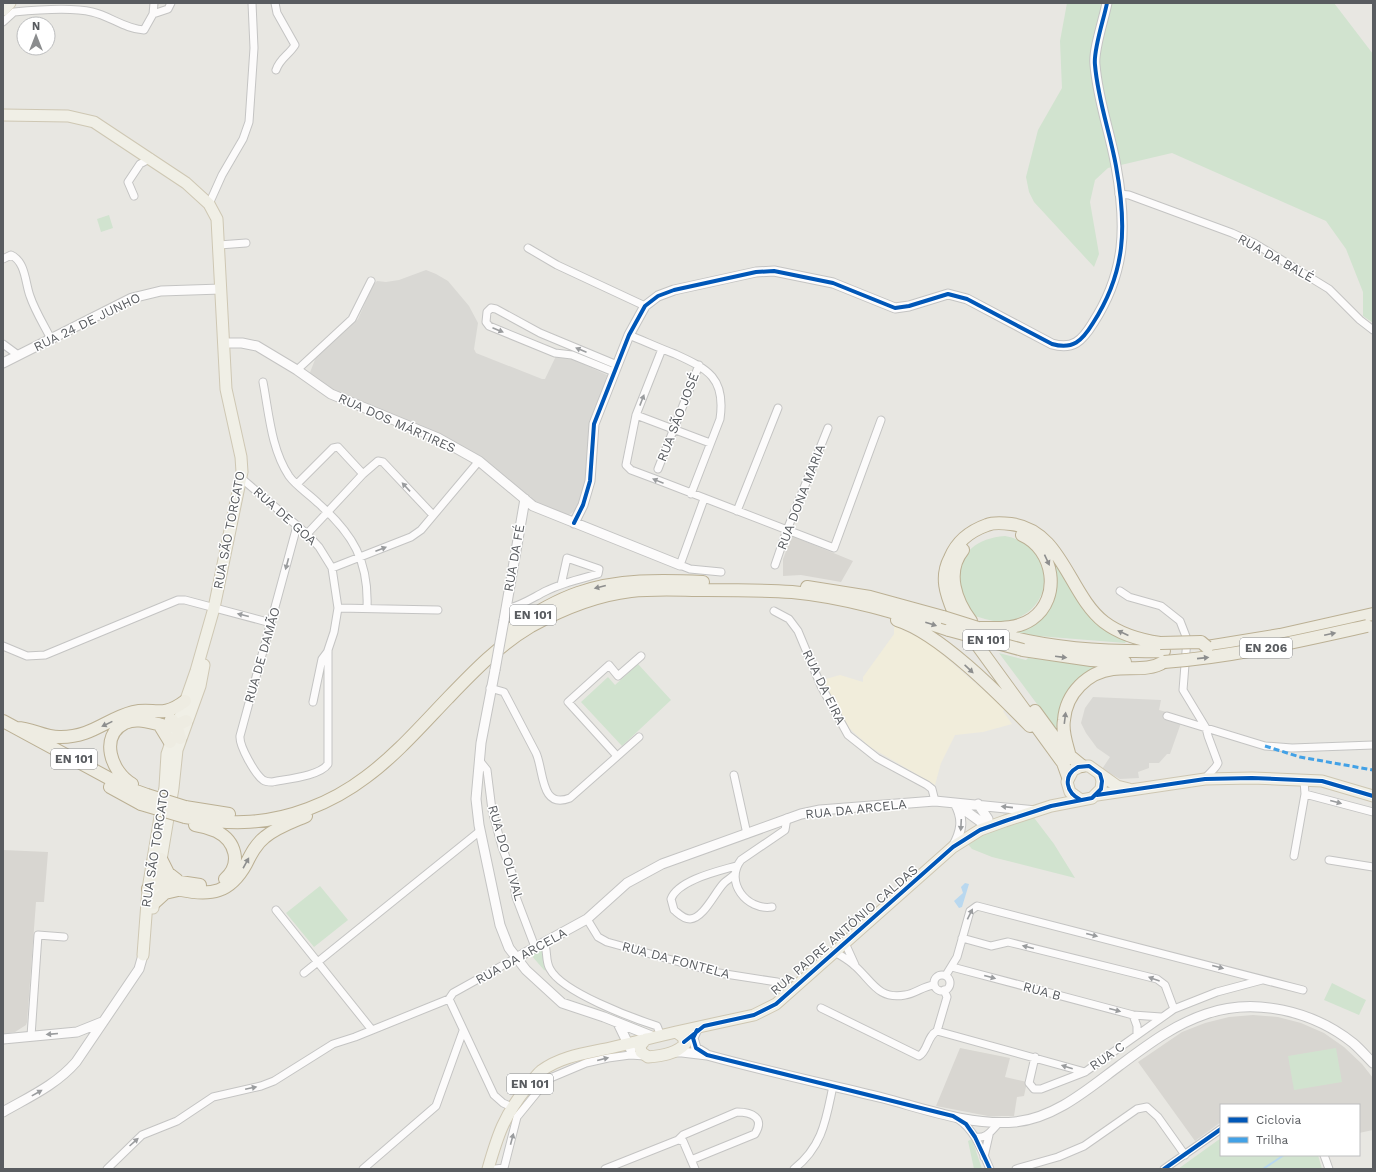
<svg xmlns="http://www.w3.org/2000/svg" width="1376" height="1172" viewBox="0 0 1376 1172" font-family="'Work Sans',sans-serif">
<rect width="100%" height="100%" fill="#e8e7e2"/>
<!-- commercial -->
<path fill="#f1eddb" d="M894,626L928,642L1005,709L1003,711L1012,724L983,732L955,735L941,763L935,785L870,747L849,728L822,680L840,675L863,682V677L894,634Z"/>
<!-- industrial -->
<path fill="#d9d8d4" d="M426,270L436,274L448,281L469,306L478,323L474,349L476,353L542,379H545L556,356L572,359L607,375L608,377L591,421L589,473L577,509L569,515L565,517L540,506L483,458L460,446L330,391L309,375L316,357L358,319L373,285L377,281L386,282L399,280Z
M1093,697L1161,700L1159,710L1170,713L1167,718L1181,723L1170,754H1167L1159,763H1149V768L1138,772L1139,778L1120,779L1102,769L1110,757L1097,748L1086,733L1081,723L1085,708Z"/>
<!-- education -->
<path fill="#d8d6d1" d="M792,536L853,561L841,582L801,575L783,576V559Z
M3,850L48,852L44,902H36L27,1022L26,1025L15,1032L3,1034Z
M1253,1015L1278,1017L1301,1023L1324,1033L1344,1047L1362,1064L1373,1078V1130L1359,1133V1105H1221V1122L1195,1141L1138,1062L1182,1032L1205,1023L1229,1017Z
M960,1048L1010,1058L1005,1077L1027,1082L1024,1096L1017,1097L1014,1116H988L936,1106Z"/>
<!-- green -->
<path fill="#d1e3cf" d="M1067,3H1334L1373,54V323L1363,316V292L1346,249L1326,221L1172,153L1108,168L1095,180L1090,202L1099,254L1094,267L1034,202L1029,192L1026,177L1038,130L1062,88L1060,41Z
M109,215L113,228L101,232L97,219Z
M1005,536C1048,543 1060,599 1018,618C1013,620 1006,622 1000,622C990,621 980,617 970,615C967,607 962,599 960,592C952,559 973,538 1005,536Z
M1042,544L1068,580L1128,639L1125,643L1038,636L1007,631L1053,597Z
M999,653L1026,660L1028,658L1101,667L1082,676L1060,735Z
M638,664L671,700L622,746L581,702L608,677L615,685Z
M1032,815L1054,844L1075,878L992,857L972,849L966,842Z
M320,886L348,920L314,947L286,913Z
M544,948L548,971L544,970L531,955Z
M1332,983L1366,1000L1359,1015L1324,1000Z
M1336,1048L1342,1082L1294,1090L1288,1056Z
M1221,1138V1155H1318L1322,1169H1178Z
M972,1139L982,1169H974L968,1141Z"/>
<!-- water -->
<path fill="#b9d8ef" d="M965,883L969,884L962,907L959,908L954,901L963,893L961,887Z"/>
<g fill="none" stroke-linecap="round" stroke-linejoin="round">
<!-- stream -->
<path stroke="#b9d8ef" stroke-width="2" d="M1263,1169L1284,1155"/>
<defs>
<path id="minor" d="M275,3L277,13L295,45C289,55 280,58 276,70
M153,14L168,9L171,3
M3,22L14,12C35,10 71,7 92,12C110,16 125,29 144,30L153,14L154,3
M1119,194L1129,195L1232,233L1254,243L1329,289L1360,320L1373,330
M134,196L128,182L140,164L151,158
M209,204L222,175L243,139L249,122L254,48L252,3
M219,245L246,243
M528,248L557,265L645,306
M3,259L11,255C26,262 25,283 30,296C35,311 44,325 51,339
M629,335C644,341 659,348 675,354C708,369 726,378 720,419L691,494
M3,344L18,355
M662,349L636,415L626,465L631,470L655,479L834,548L881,420
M297,370L352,319L371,281
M614,372L572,355L555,353L489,326L486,322L487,312L491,308L496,309L540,333L617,365
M263,382C269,413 271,449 289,476C296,486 309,494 318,503C353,534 369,561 367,608
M636,415L710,443
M658,469L699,365
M241,478L307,534L319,547L332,568L338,608L334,632L328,650V764C320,776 287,779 272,782C269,782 266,782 263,780C255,774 239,746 240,736L297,526
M297,484L333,448L338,447L363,474
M704,499L680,565L690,569L721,572
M737,511L778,408
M307,534L363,474L378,461L383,462L433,515
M775,565L787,530L828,428
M332,568L411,537L421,530L479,461
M1120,591L1129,597L1161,606L1180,621L1187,639L1183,690L1206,728L1208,736L1218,763C1215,770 1209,772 1205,779
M338,608L438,610
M506,609C521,606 532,598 546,591C562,583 580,579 598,574L599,569L567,558L561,585
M774,611L789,619L798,631L821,686L848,735L877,758L927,785L932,789L935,801
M3,646L27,656L45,655L178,600H185L271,623
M490,688L504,692L536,753C544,770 540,810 570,798L639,737
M313,702L322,659L328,651
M1167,716L1265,746L1292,748L1373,745
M617,756L568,702L609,665L618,676L641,656
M479,760L487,770L492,810L502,847L512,873L516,897L535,947
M734,775L747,834
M1305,794L1373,812
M1294,856L1305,794L1304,780
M1329,860L1373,867
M734,875C731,878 727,880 724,883C715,892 704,918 690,919C683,919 678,913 674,910L671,899C678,880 719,871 736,866
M772,907C747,911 724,882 741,860L785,830L787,818
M276,910L372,1030
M587,919L598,937L607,942L719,973L777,982
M962,938L991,946L1008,942L1157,979L1165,985L1174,1009
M544,942C548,951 545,961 550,969C562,992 632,1018 657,1026L661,1036
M845,943L855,965
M835,952C841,956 849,960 855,966C872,981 878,1000 905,995C915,994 923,986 934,985
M952,967L1133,1015L1161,1017
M304,973L480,831
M946,975L957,957L970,911L977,906L1303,990
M934 983a8 8 0 1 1 16 0a8 8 0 1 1-16 0Z
M449,999L494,1095L503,1103L512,1107
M821,1008L919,1056C928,1051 927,1036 937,1031
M1133,1015L1137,1026V1035
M937,1031L1085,1072L1174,1009L1217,992L1262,980
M937,1031L947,997L944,990
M31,1036L38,935L64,937
M1035,1057L1029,1083L1034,1089H1041L1085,1072
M958,1119C975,1130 982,1151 990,1169
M975,1137C988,1139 991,1130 1000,1122
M678,1140L683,1135L737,1112C752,1112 765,1118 755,1134L691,1160
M1324,1155L1329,1169
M984,1157L989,1135
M107,1169L142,1135L177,1121L213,1097L261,1086L274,1081L333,1044L355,1037L449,999L453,993L516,958
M363,1169L436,1106L463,1031
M495,1169L504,1168L517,1117L548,1079L586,1063L608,1058L630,1055L645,1056
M605,1169L678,1140L683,1141L695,1169
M794,1169C823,1146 826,1119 833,1086
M1016,1169L1058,1157L1084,1146L1137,1109L1147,1107L1158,1117L1185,1155
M1164,1169L1221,1129"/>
<path id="tertiary" d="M224,343H242L257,346L297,370L331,394L438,438L479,461L533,506L680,565
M3,363L132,298L161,291L221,289
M574,523L583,505L590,481L594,424L629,335L645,306L658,296L674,290L756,272L774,271L833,283L895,308L909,306L948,294L967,299L1052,344C1073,350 1082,341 1093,323C1126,272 1127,226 1116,166C1110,132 1098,101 1095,65C1093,50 1104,19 1107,3
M504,620L525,499
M495,670L481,743L476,799L479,825L500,925L509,948L526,970L562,1003L604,1017L654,1037
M956,804L988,827
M978,804L988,819V827
M953,847C962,831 964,819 955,803
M516,958L587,919L627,883L662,864L801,814L820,810L935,801L1036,811
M618,1023L631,1050
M697,1029L693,1038L696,1048L706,1054
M3,1039L77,1032L102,1022
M673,1052H682L707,1055C765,1071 825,1084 883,1098C925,1109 971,1126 1015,1122C1055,1118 1088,1089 1119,1066C1146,1046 1173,1025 1206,1014C1255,997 1313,1011 1353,1043C1360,1049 1366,1056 1373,1063
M3,1112C29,1097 56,1085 76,1062L139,969L143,955"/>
<path id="primary" d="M3,10L10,3
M3,115L68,116L94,122L186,183L209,204L217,219L226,389L241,457L242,472L214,608L196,671L167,754L165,787L148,889L143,955
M1097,795L1205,779L1252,778L1322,781L1373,796
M1081,800L1070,792L1067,782L1073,770L1082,766H1089L1117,786L1129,789
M153,908L173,788L177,750L200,686L204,665
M676,1032L754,1015L776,1004L953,847L980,830L1005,821L1051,806L1092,798L1101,789L1102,781L1100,774
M488,1169C498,1134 504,1116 527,1087C532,1082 536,1075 541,1071C561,1056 587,1053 610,1048C632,1043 654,1037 676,1032L683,1037L685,1044C676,1054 661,1056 648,1057L641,1052L640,1046L646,1039"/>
<path id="trunk" d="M963,550C945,572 956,601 971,621
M807,587L870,597L943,617
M897,620C939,633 999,694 1030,726
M978,628C996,628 1016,630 1032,619C1062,598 1054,549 1022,535
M989,631C1045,649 1105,652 1164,651
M505,633C528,617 552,602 578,593C618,579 662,580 703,582
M1207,647L1280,635L1373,614
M1023,650L1091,660L1125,662
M1035,711L1065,752L1082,766
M171,719L176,725L180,738
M3,721L125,787L147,795
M159,724L170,742
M17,728C32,728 45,738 61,737C92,737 106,719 133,712C155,707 161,719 185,701
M1069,753C1066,742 1062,731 1064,720C1066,693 1088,672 1113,669C1131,667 1149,671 1164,662
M1068,777L1063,763L954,613C946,594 940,577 950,558C957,541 970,531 987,525C994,522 1003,523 1011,524C1062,530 1069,595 1104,622C1121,635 1140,640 1160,643
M132,784C111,772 99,736 125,723C140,716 156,726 171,726C176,726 181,723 186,721
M110,787L141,804
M185,807L229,814
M185,817C204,820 224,823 244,822C287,821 332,803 366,777C396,755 422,725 448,698C474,671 499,645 531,626C562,609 596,595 631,591C656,588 682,590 707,590C735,590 764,590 792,592C846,597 898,613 949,630
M195,825C202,826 209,828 216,831C236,841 242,864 225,879
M161,859L168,873L177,880
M152,864C157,883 161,886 181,890C211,896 230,893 246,864C251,854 256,844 265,837C277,827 292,822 306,816
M148,889L160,879L200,885
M154,903L165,893L178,890"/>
</defs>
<!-- minor casing -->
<use href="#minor" stroke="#c4c4c3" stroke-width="9"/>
<!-- tertiary casing -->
<use href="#tertiary" stroke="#c4c4c3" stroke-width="11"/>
<!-- primary casing -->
<use href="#primary" stroke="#cec7b3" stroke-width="13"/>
<!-- trunk casing -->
<use href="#trunk" stroke="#bbb094" stroke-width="14"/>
<!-- minor -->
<use href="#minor" stroke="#fcfbfb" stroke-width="7"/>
<!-- tertiary -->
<use href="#tertiary" stroke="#fcfbfb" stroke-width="9"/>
<!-- primary -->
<use href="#primary" stroke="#f0efe6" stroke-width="11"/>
<!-- trunk -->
<use href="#trunk" stroke="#eeece2" stroke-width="12"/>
<defs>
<path id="tertiary-bridge" d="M495,670L504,620"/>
<path id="trunk-bridge" d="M943,617L978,628
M949,630L1023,650
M1160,643L1201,642L1207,647
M1164,662C1232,657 1300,641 1367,626
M147,795L185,807
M141,804L185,817"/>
</defs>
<!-- tertiary-bridge casing -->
<use href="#tertiary-bridge" stroke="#c4c4c3" stroke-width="11" stroke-linecap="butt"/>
<!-- trunk-bridge casing -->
<use href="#trunk-bridge" stroke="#bbb094" stroke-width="14" stroke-linecap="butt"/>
<!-- tertiary-bridge -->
<use href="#tertiary-bridge" stroke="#fcfbfb" stroke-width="9"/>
<!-- trunk-bridge -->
<use href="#trunk-bridge" stroke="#eeece2" stroke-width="12"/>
<!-- quiet -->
<path stroke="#42a1e6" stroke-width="3" stroke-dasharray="6 3" stroke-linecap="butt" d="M1265,746L1300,757L1373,770"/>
<defs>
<path id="cycleway" d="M574,523L583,505L590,481L594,424L629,335L645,306L658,296L674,290L756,272L774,271L833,283L895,308L909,306L948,294L967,299L1052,344C1073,350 1082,341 1093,323C1126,272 1127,226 1116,166C1110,132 1098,101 1095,65C1093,50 1104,19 1107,3
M1097,795L1205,779L1252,778L1322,781L1373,796
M697,1030L693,1038L696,1048L707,1055L953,1116L966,1124L975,1137L990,1169
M684,1042L704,1026L754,1015L776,1004L953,847L980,830L1005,821L1051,806L1092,798L1101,789L1102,781L1100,774L1089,766L1078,767C1062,776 1066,793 1081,800
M1164,1169L1221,1129"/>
</defs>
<!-- cycleway casing -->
<use href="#cycleway" stroke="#fff" stroke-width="6"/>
<!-- cycleway -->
<use href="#cycleway" stroke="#0057b8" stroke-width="4"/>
</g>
<!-- one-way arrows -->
<defs><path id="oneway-solid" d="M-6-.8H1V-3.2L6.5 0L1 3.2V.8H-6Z"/></defs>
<g fill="#9a9c9e">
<use href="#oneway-solid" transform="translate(498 330) rotate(23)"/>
<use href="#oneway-solid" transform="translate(581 350) rotate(-157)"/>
<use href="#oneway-solid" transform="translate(642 400) rotate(-69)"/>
<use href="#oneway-solid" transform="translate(658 481) rotate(-158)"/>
<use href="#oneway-solid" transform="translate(406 487) rotate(-133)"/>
<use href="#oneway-solid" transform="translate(381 549) rotate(-21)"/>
<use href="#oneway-solid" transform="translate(287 564) rotate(105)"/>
<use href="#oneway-solid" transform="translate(243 615) rotate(-166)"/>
<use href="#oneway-solid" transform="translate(1336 802) rotate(15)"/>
<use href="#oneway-solid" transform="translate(1007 807) rotate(-174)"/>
<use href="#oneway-solid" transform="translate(961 825) rotate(93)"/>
<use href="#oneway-solid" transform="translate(970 914) rotate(-64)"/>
<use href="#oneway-solid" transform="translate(1092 935) rotate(14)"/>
<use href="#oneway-solid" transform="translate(1028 947) rotate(-166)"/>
<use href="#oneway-solid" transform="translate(1218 967) rotate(15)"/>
<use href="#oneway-solid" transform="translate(990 977) rotate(15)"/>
<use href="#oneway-solid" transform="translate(1154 979) rotate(-160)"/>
<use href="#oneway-solid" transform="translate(1115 1010) rotate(15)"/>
<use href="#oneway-solid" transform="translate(52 1034) rotate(175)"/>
<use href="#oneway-solid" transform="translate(603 1059) rotate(-14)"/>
<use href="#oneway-solid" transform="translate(1067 1067) rotate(-163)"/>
<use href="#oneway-solid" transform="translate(251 1088) rotate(-12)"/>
<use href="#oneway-solid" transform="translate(37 1093) rotate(-29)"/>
<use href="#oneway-solid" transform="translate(512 1139) rotate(-75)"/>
<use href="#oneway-solid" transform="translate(134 1142) rotate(-42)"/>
</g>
<g fill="#8d8e8e">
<use href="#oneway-solid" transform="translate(1047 560) rotate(65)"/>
<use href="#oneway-solid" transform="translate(600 587) rotate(166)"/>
<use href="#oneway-solid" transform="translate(931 624) rotate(18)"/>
<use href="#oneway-solid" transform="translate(1123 633) rotate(-155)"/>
<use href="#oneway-solid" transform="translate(1330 634) rotate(-12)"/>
<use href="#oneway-solid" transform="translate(1061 657) rotate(7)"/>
<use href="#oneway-solid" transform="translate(1203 658) rotate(-6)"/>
<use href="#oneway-solid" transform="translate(969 669) rotate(43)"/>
<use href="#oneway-solid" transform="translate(1065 718) rotate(-83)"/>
<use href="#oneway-solid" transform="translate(107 724) rotate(154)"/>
<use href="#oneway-solid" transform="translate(246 863) rotate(-61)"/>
</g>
<g text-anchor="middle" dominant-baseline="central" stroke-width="3" stroke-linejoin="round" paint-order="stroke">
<!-- shield labels -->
<g fill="#fff" stroke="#8b8d90" stroke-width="1">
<rect x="510" y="605" width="46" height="20" rx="3"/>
<rect x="963" y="630" width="46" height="20" rx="3"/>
<rect x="1240" y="638" width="52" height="20" rx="3"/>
<rect x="51" y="749" width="46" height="20" rx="3"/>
<rect x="507" y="1074" width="46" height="20" rx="3"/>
</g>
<g font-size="12" font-weight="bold" fill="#595c60">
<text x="533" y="615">EN 101</text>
<text x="986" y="640">EN 101</text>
<text x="1266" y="648">EN 206</text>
<text x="74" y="759">EN 101</text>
<text x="530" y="1084">EN 101</text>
</g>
<!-- street labels -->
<g font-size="13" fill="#595c60" stroke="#fff">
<text transform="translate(1276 258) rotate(29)">RUA DA BALÉ</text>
<text transform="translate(87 322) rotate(-26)">RUA 24 DE JUNHO</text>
<text transform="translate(678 417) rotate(-69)">RUA SÃO JOSÉ</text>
<text transform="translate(397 423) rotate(24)">RUA DOS MÁRTIRES</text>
<text transform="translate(801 497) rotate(-69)">RUA DONA MARIA</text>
<text transform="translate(285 516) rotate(42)">RUA DE GOA</text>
<text transform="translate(229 530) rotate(-79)">RUA SÃO TORCATO</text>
<text transform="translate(514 558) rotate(-80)">RUA DA FÉ</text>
<text transform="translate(262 655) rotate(-74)">RUA DE DAMÃO</text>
<text transform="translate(824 687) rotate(64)">RUA DA EIRA</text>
<text transform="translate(856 809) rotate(-6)">RUA DA ARCELA</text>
<text transform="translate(155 848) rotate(-81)">RUA SÃO TORCATO</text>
<text transform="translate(506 853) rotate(74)">RUA DO OLIVAL</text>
<text transform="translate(844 930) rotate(-41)">RUA PADRE ANTÓNIO CALDAS</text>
<text transform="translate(521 956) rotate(-29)">RUA DA ARCELA</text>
<text transform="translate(676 960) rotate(15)">RUA DA FONTELA</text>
<text transform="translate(1042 991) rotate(15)">RUA B</text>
<text transform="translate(1107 1056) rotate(-35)">RUA C</text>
</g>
</g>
<!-- border -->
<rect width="1376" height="1172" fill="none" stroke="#595c60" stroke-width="8"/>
<!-- legend -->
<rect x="1220" y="1104" width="140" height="52" fill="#ffffff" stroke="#bdbebf"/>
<rect x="1228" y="1117" width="20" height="6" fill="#0057b8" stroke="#bdbebf"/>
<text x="1256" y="1124" font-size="12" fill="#595c60">Ciclovia</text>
<rect x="1228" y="1137" width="20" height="6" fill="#42a1e6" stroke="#bdbebf"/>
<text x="1256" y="1144" font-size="12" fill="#595c60">Trilha</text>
<!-- north arrow -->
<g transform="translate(36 36)"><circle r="19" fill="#ffffff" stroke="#bdbebf"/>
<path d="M0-3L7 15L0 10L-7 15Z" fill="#8b8d8e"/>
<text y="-6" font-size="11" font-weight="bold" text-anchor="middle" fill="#595c60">N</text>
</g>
</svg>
